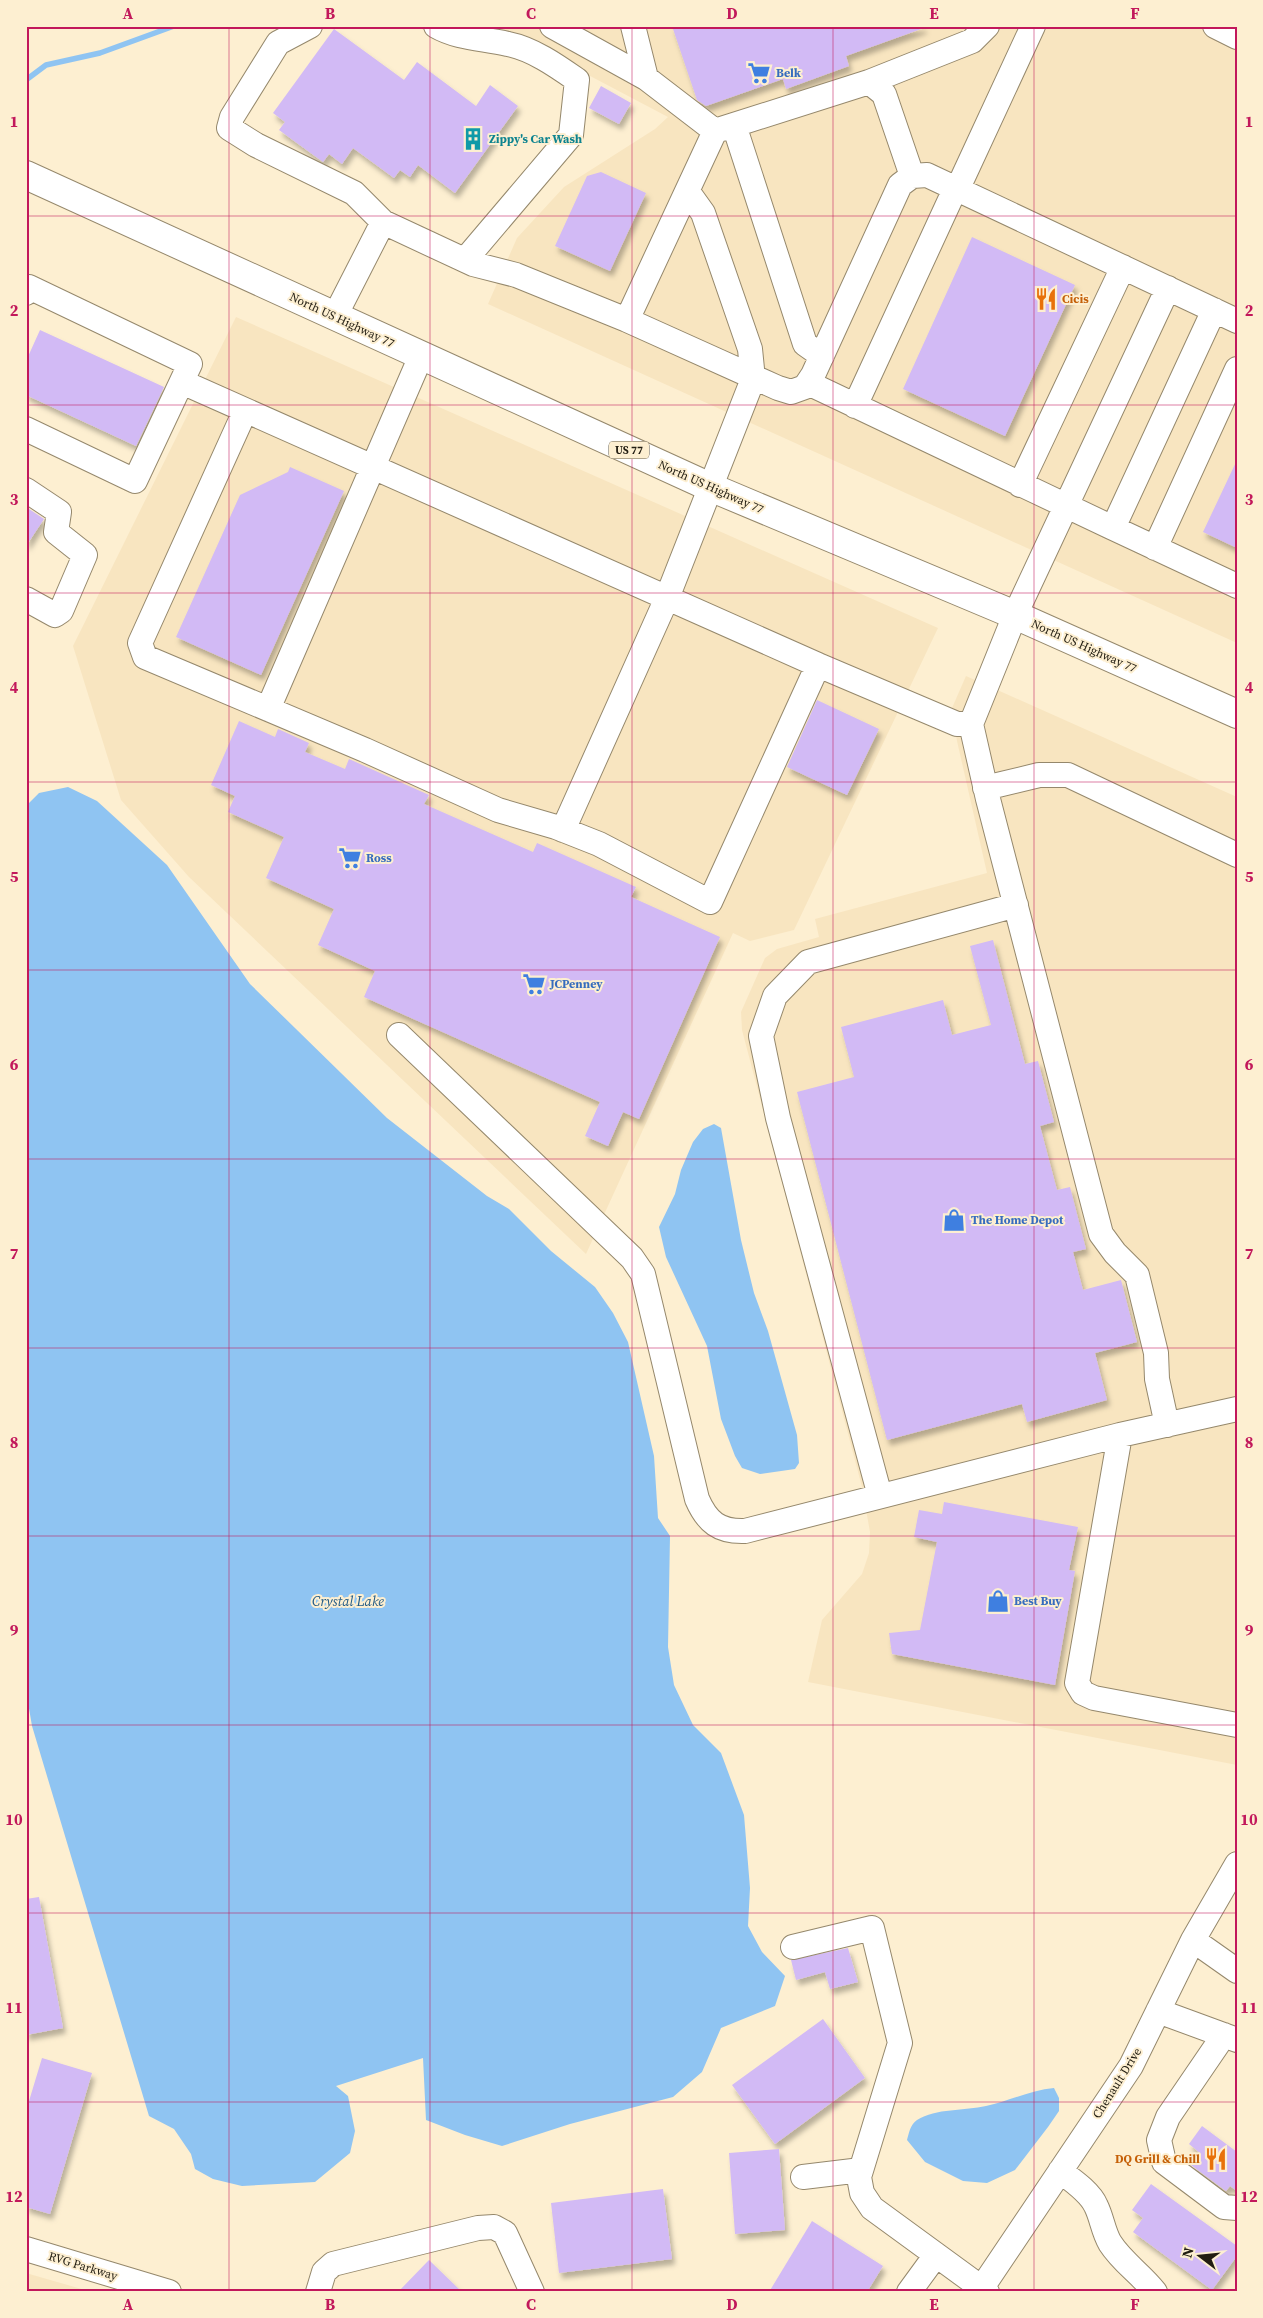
<svg xmlns="http://www.w3.org/2000/svg" width="1263" height="2318" viewBox="0 0 1263 2318" font-family="'Source Serif 4',serif">
<defs>
<filter id="shadow"><feDropShadow dx="3" dy="5.5" stdDeviation="2.5" flood-color="#0004"/></filter>
</defs>
<rect width="100%" height="100%" fill="#fdefd1"/>
<!-- built -->
<path fill="#f8e5c0" d="M495,26H1237V643L488,304L517,238L564,187L655,129L668,117Z
M236,317L938,628L794,930L750,941L733,933L586,1254L189,877L121,800L73,646Z
M966,676L1237,797V1765L808,1682L822,1620L862,1574L869,1553L870,1532L862,1487L742,1030L741,1012L765,958L777,949L819,937L815,919L987,873L957,741L952,708Z
M26,2273L92,2292H26Z"/>
<!-- water -->
<path fill="#8fc4f2" d="M68,787L97,801L167,865L250,984L387,1118L487,1196L509,1209L551,1251L595,1287L613,1313L628,1342L654,1456L658,1518L670,1536L668,1647L674,1685L693,1725L721,1753L744,1815L750,1888L748,1926L762,1952L785,1976L775,2006L721,2028L702,2072L673,2097L570,2124L502,2146L465,2135L426,2120L423,2058L336,2086L348,2096L355,2131L350,2153L315,2182L242,2186L213,2179L195,2169L191,2154L174,2129L149,2116L32,1726L26,1691V806L39,793Z
M714,1124L721,1128L741,1240L754,1293L768,1331L797,1435L799,1463L795,1469L760,1474L742,1468L735,1456L721,1419L707,1346L666,1257L659,1227L675,1194L681,1170L693,1142L703,1129Z
M1054,2088L1059,2098V2111L1048,2127L1015,2170L987,2183L963,2181L925,2162L907,2140C909,2133 910,2125 917,2120C936,2108 965,2111 986,2106C1009,2101 1031,2090 1054,2088Z"/>
<g fill="none" stroke-linecap="round" stroke-linejoin="round">
<!-- stream -->
<path stroke="#8fc4f2" stroke-width="5.5" d="M26,80L46,65L100,53L174,26"/>
</g>
<!-- building -->
<path fill="#d2baf5" filter="url(#shadow)" d="M672,26H924V28L846,56L849,66L786,89L783,79L706,106L697,100Z
M334,29L404,80L417,62L476,106L490,85L518,106L455,193L418,165L410,177L400,170L394,178L353,148L342,164L329,154L323,162L279,130L285,122L273,113Z
M601,86L631,103L619,124L589,108Z
M601,172L646,193L610,271L555,246L587,176Z
M972,237L1075,285L1005,436L903,389Z
M40,330L164,387L136,446L26,395V361Z
M1237,460V548L1203,532Z
M290,467L344,491L261,675L176,637L240,495L288,472Z
M26,507L44,519L26,546Z
M817,700L879,729L847,795L787,767Z
M239,721L275,737L278,729L309,743L305,752L345,769L349,759L429,795L424,804L533,852L537,843L636,887L631,897L720,937L639,1119L623,1112L608,1146L585,1136L600,1102L364,997L375,971L318,945L334,909L266,878L284,837L228,812L235,796L211,785Z
M993,940L1025,1064L1038,1061L1054,1122L1040,1126L1057,1190L1070,1187L1086,1249L1073,1252L1083,1290L1121,1280L1137,1342L1095,1353L1107,1400L1027,1422L1022,1404L887,1440L797,1092L854,1077L841,1027L943,1000L952,1035L991,1025L970,946Z
M944,1502L1078,1527L1069,1570L1075,1571L1055,1685L892,1654L889,1633L920,1630L937,1542L914,1537L919,1510L942,1514Z
M39,1897L63,2028L26,2035V1899Z
M848,1948L858,1982L830,1989L825,1972L796,1980L791,1960Z
M823,2019L865,2078L775,2144L732,2085Z
M42,2058L92,2073L50,2214L26,2207V2111Z
M1202,2126L1237,2152V2191L1230,2186L1226,2191L1191,2165L1200,2153L1189,2144Z
M779,2149L785,2230L735,2234L729,2153Z
M1151,2184L1237,2246V2256L1212,2290L1133,2232L1143,2218L1132,2210Z
M663,2189L672,2259L559,2273L551,2203Z
M812,2221L883,2266L867,2292H769Z
M429,2260L462,2292H398Z"/>
<g fill="none" stroke-linecap="round" stroke-linejoin="round">
<defs>
<path id="minor" d="M310,26L278,43L232,117L229,128L256,145L354,193L383,222
M436,26C459,39 483,38 508,44C533,49 557,66 577,80L571,135L465,260
M552,26L646,78L715,131
M633,26L646,78
M1215,26L1237,37
M869,82L972,41L987,26
M734,125L805,344L822,356
M958,188L1033,26
M26,293L29,287L190,364L135,481L26,429
M1214,310L1113,528L1237,586
M335,316L383,222L473,264L516,275L627,320L778,388L791,392L805,387L813,375L900,185L912,176L927,175L1237,321
M627,320L715,131L869,82L884,94L912,176
M182,382L818,665
M808,383L1113,528
M855,406L956,187
M245,411L140,643L145,657L365,750L498,810L556,827L599,844L710,902L818,665L957,724H971
M1020,485L1123,267
M26,490L59,512L56,532L85,555L61,611L55,615L26,599
M1155,548L1237,369
M268,709L421,356
M985,788L1039,775H1068L1237,855
M563,830L667,598L753,379L750,349L703,213L688,192
M399,1035L632,1258L643,1274L697,1499C707,1522 719,1532 745,1531L1120,1435L1237,1409
M1167,1425L1157,1379L1156,1353L1137,1275L1115,1253L1101,1234L988,799L971,724L1015,615L1168,288
M1120,1435L1077,1683L1083,1693L1094,1698L1237,1725
M880,1496L778,1118L761,1036L775,996L808,962L1016,905
M1193,1940L1237,1971
M793,1947L872,1928L900,2043L859,2177L862,2193L872,2208L987,2292
M1158,2011L1237,2040
M1224,2035L1168,2117L1159,2140L1164,2162L1224,2207L1237,2208
M1060,2171C1072,2180 1090,2192 1096,2206C1102,2218 1103,2231 1110,2243C1122,2262 1141,2274 1155,2292
M803,2177L861,2170
M26,2249L169,2292
M318,2292L324,2272L333,2264L478,2228L494,2227L505,2233L532,2292
M909,2292L936,2255
M979,2292L1131,2066L1193,1940L1237,1864"/>
<path id="major" d="M26,175L710,487L1015,615L1237,714"/>
</defs>
<!-- minor casing -->
<use href="#minor" stroke="#95886c" stroke-width="26"/>
<!-- major casing -->
<use href="#major" stroke="#95886c" stroke-width="30"/>
<!-- minor -->
<use href="#minor" stroke="#fff" stroke-width="24"/>
<!-- major -->
<use href="#major" stroke="#fff" stroke-width="28"/>
</g>
<!-- grid -->
<path fill="none" stroke="#c2185b" stroke-width="1" stroke-opacity="0.55" d="M229,26V2292M430,26V2292M632,26V2292M833,26V2292M1034,26V2292M26,216H1237M26,405H1237M26,593H1237M26,782H1237M26,970H1237M26,1159H1237M26,1348H1237M26,1536H1237M26,1725H1237M26,1913H1237M26,2102H1237"/>
<!-- icons -->
<defs>
<symbol id="supermarket-bare" viewBox="-9 -9 18 18"><path d="M-6-5.5h2.5l.6 2H6L4.5 2H-2.5L-4.4-4H-6ZM-1.5 3.2a1.3 1.3 0 1 0 .1 0ZM3 3.2a1.3 1.3 0 1 0 .1 0Z" fill="#3f7fe0" stroke="#fdefd1" stroke-width="2.5" paint-order="stroke"/></symbol>
<symbol id="building-bare" viewBox="-9 -9 18 18"><path d="M-4-6H4V6H1V3H-1V6H-4ZM-2.5-4.3h1.7v1.8h-1.7ZM.8-4.3h1.7v1.8H.8ZM-2.5-1h1.7V.8h-1.7ZM.8-1h1.7V.8H.8Z" fill="#0f9aa8" stroke="#fdefd1" stroke-width="2.5" paint-order="stroke"/></symbol>
<symbol id="restaurant-bare" viewBox="-9 -9 18 18"><path d="M-5-6h1v4h1v-4h1v4h1v-4h1v5L-1.5 .5V6h-2V.5L-5-1ZM5-6V6H3V1.5H1.5Q1.5-4 5-6Z" fill="#e8710a" stroke="#fdefd1" stroke-width="2.5" paint-order="stroke"/></symbol>
<symbol id="shop-bare" viewBox="-9 -9 18 18"><path d="M-5-2.5h2.3a2.7 3.5 0 0 1 5.4 0H5L5.5 6h-11ZM-1.5-2.5h3a1.5 2.3 0 0 0-3 0Z" fill="#3f7fe0" stroke="#fdefd1" stroke-width="2.5" paint-order="stroke"/></symbol>
</defs>
<g fill-rule="evenodd">
<use href="#supermarket-bare" x="743" y="57" width="32" height="32"/>
<use href="#building-bare" x="457" y="123" width="32" height="32"/>
<use href="#restaurant-bare" x="1030" y="283" width="32" height="32"/>
<use href="#supermarket-bare" x="334" y="842" width="32" height="32"/>
<use href="#supermarket-bare" x="518" y="968" width="32" height="32"/>
<use href="#shop-bare" x="938" y="1204" width="32" height="32"/>
<use href="#shop-bare" x="982" y="1585" width="32" height="32"/>
<use href="#restaurant-bare" x="1200" y="2143" width="32" height="32"/>
</g>
<g text-anchor="middle" dominant-baseline="central" stroke-width="4" stroke-linejoin="round" paint-order="stroke">
<!-- shield labels -->
<rect fill="#fdefd1" stroke="#645c4b" stroke-width="1" x="609" y="441.5" width="40" height="17" rx="4"/>
<g font-size="11" font-weight="bold" fill="#221d12">
<text x="629" y="450">US 77</text>
</g>
<!-- shop labels -->
<g font-size="12" font-weight="bold" fill="#366cbe" stroke="#fdefd1" text-anchor="start">
<text x="776" y="73">Belk</text>
<text x="366" y="858">Ross</text>
<text x="550" y="984">JCPenney</text>
<text x="971" y="1220">The Home Depot</text>
<text x="1014" y="1601">Best Buy</text>
</g>
<!-- culture labels -->
<g font-size="12" font-weight="bold" fill="#0d838f" stroke="#fdefd1" text-anchor="start">
<text x="489" y="139">Zippy's Car Wash</text>
</g>
<!-- food labels -->
<g font-size="12" font-weight="bold" fill="#c56008" stroke="#fdefd1" text-anchor="start">
<text x="1062" y="299">Cicis</text>
<text x="1200" y="2159" text-anchor="end">DQ Grill &amp; Chill</text>
</g>
<!-- street labels -->
<g font-size="12" fill="#221d12" stroke="#fdefd1">
<text transform="translate(342 320) rotate(25)">North US Highway 77</text>
<text transform="translate(711 487) rotate(24)">North US Highway 77</text>
<text transform="translate(1084 646) rotate(24)">North US Highway 77</text>
<text transform="translate(1117 2083) rotate(-58)">Chenault Drive</text>
<text transform="translate(83 2266) rotate(17)">RVG Parkway</text>
</g>
<!-- water labels -->
<g font-size="14" font-style="italic" fill="#205985" stroke="#fdefd1">
<text x="348" y="1601">Crystal Lake</text>
</g>
</g>
<!-- border -->
<rect width="1263" height="2318" fill="none" stroke="#fdefd1" stroke-width="55"/>
<!-- north arrow -->
<g transform="translate(1200 2256) rotate(286)" stroke="#fdefd1" stroke-width="4" paint-order="stroke">
<path d="M0-4L9 19L0 12L-9 19Z" fill="#221d12"/>
<text y="-8" font-size="14" font-weight="bold" text-anchor="middle" fill="#221d12">N</text>
</g>
<rect x="28" y="28" width="1208" height="2262" fill="none" stroke="#c2185b" stroke-width="2"/>
<g font-size="16" text-anchor="middle" font-weight="bold" fill="#c2185b">
<text x="128" y="19">A</text>
<text x="330" y="19">B</text>
<text x="531" y="19">C</text>
<text x="732" y="19">D</text>
<text x="934" y="19">E</text>
<text x="1135" y="19">F</text>
<text x="14" y="127">1</text>
<text x="1249" y="127">1</text>
<text x="14" y="316">2</text>
<text x="1249" y="316">2</text>
<text x="14" y="505">3</text>
<text x="1249" y="505">3</text>
<text x="14" y="693">4</text>
<text x="1249" y="693">4</text>
<text x="14" y="882">5</text>
<text x="1249" y="882">5</text>
<text x="14" y="1070">6</text>
<text x="1249" y="1070">6</text>
<text x="14" y="1259">7</text>
<text x="1249" y="1259">7</text>
<text x="14" y="1448">8</text>
<text x="1249" y="1448">8</text>
<text x="14" y="1636">9</text>
<text x="1249" y="1636">9</text>
<text x="14" y="1825">10</text>
<text x="1249" y="1825">10</text>
<text x="14" y="2013">11</text>
<text x="1249" y="2013">11</text>
<text x="14" y="2202">12</text>
<text x="1249" y="2202">12</text>
<text x="128" y="2310">A</text>
<text x="330" y="2310">B</text>
<text x="531" y="2310">C</text>
<text x="732" y="2310">D</text>
<text x="934" y="2310">E</text>
<text x="1135" y="2310">F</text>
</g>
</svg>
